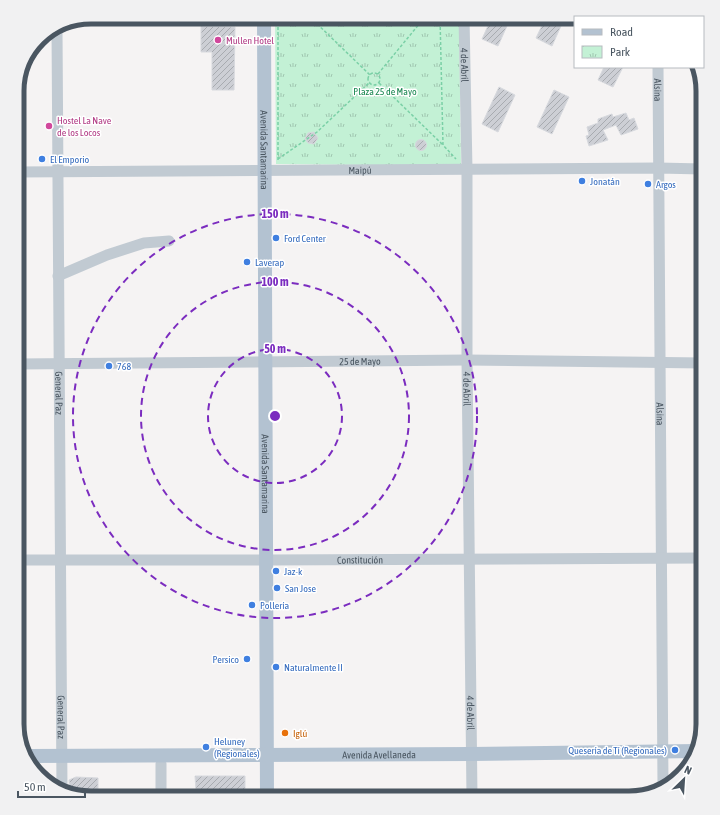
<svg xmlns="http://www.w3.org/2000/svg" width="720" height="815" viewBox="0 0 720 815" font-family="'Asap Condensed',sans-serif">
<defs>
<pattern id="park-tufts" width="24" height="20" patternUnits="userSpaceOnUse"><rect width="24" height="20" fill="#c3f1d5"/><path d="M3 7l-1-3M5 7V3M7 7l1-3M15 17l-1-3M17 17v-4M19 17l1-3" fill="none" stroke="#a0c6b0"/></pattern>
<pattern id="building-hatch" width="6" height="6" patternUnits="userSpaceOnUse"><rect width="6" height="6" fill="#cdcfd5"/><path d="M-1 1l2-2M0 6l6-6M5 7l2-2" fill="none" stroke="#a8abb0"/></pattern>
</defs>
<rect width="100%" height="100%" fill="#f5f3f3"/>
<!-- park -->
<path fill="url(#park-tufts)" d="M275,17H459L461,166L276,164Z
M352,793L417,795L421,798H352Z"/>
<!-- building -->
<path fill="url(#building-hatch)" stroke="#d7d9de" d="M492,17H511L498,46L482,39Z
M546,17H565L552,46L536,38Z
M201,26L235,27L234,90H212V52H201Z
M604,67H623L613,87L598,80Z
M499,87L515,95L498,132L482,124Z
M554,90L569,97L552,134L537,127Z
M626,113L629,120L634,118L638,129L621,135L616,125L603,130L608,140L589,146L586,136L589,135L587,127L598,123V119L612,114L613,117Z
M314,132L318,138L314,144L308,143L305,139L308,133Z
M415.5 145a5.5 5.5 0 1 1 11 0a5.5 5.5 0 1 1-11 0Z
M195,776H245V790H196Z
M76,777L98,778V798H91L70,793L69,780Z"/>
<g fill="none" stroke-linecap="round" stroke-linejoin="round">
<!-- path -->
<path stroke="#7ad0a6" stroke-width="1.5" stroke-dasharray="3 2" stroke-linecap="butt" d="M278,17V161
M310,17L370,75
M440,17L443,145L456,159
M368 79a6 6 0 1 1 12 0a6 6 0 1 1-12 0Z
M378,74L425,17
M379,83L443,145
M278,159L317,132L370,82
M408,791L409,798"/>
<!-- minor -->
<g stroke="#c1cad2" stroke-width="11">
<path id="s1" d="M464,17L467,170V360L472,798"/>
<path id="s2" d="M57,30L62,791"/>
<path id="s3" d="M658,67L663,787"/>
<path id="s4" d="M17,172L658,168L703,169"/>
<path d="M58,276L107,255L144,243L169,241"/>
<path id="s5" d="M17,364L467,360L703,363"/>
<path id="s6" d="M17,560H266L703,558"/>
<path d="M161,764V798"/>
</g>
<!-- major -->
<g stroke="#b3c2d1" stroke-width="14">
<path id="s7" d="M264,17L267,798"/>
<path id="s8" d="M28,756L471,754L697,751"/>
</g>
</g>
<!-- distance rings -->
<g fill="none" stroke="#7b2cbf" stroke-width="2" stroke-dasharray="7 5">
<circle cx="275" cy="416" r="67"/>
<circle cx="275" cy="416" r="134"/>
<circle cx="275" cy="416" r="202"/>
</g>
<!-- markers -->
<g fill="#d1479c" stroke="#fff" stroke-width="1.5">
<circle cx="218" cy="40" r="4"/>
<circle cx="49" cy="126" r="4"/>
</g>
<g fill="#3f7fe0" stroke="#fff" stroke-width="1.5">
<circle cx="42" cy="159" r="4"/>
<circle cx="582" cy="181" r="4"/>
<circle cx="648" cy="184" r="4"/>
<circle cx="276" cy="238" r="4"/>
<circle cx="247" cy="262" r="4"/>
<circle cx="109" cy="366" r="4"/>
<circle cx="276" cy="571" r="4"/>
<circle cx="277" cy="588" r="4"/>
<circle cx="252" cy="605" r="4"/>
<circle cx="247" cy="659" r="4"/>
<circle cx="276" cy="667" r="4"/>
<circle cx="206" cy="747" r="4"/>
<circle cx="675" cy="750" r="4"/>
</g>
<circle fill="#e8710a" stroke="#fff" stroke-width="1.5" cx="285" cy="733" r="4"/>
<g text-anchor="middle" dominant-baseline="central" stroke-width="3" stroke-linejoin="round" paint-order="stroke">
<!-- hotel labels -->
<g font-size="10" fill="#b23c85" stroke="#fff" text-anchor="start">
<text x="226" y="40">Mullen Hotel</text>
<text x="57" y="120">Hostel La Nave<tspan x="57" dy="12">de los Locos</tspan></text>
</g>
<!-- street labels -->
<g font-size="10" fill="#4a5661" stroke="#fff">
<text stroke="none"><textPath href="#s1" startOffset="48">4 de Abril</textPath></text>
<text stroke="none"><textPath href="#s3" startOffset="23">Alsina</textPath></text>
<text stroke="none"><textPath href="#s7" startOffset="133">Avenida Santamarina</textPath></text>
<text stroke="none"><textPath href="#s4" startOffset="343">Maipú</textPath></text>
<text stroke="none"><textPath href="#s5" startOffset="343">25 de Mayo</textPath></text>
<text stroke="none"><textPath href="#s1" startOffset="372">4 de Abril</textPath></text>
<text stroke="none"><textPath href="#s2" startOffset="363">General Paz</textPath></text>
<text stroke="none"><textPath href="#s3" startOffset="347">Alsina</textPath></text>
<text stroke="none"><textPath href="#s7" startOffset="457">Avenida Santamarina</textPath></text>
<text stroke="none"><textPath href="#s6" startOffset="343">Constitución</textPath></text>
<text stroke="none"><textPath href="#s1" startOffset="696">4 de Abril</textPath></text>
<text stroke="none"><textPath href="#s2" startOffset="687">General Paz</textPath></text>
<text stroke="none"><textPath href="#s8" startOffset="351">Avenida Avellaneda</textPath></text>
</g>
<!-- park labels -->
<g font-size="10" fill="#17864f" stroke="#fff">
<text x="385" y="91">Plaza 25 de Mayo</text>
</g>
<!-- shop labels -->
<g font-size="10" fill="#366cbe" stroke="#fff" text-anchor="start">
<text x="50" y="159">El Emporio</text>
<text x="590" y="181">Jonatán</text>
<text x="656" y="184">Argos</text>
<text x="284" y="238">Ford Center</text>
<text x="255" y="262">Laverap</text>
<text x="117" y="366">768</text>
<text x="284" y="571">Jaz-k</text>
<text x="285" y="588">San Jose</text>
<text x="260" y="605">Pollería</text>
<text x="239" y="659" text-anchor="end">Persico</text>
<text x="284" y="667">Naturalmente II</text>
<text x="214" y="741">Heluney<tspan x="214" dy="12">(Regionales)</tspan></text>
<text x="667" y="750" text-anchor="end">Quesería de Tí (Regionales)</text>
</g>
<!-- food labels -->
<g font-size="10" fill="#c56008" stroke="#fff" text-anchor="start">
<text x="293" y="733">Iglú</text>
</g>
</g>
<!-- crop -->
<path d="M0 0H720V815H0ZM91 24H629A67 67 0 0 1 696 91V724A67 67 0 0 1 629 791H91A67 67 0 0 1 24 724V91A67 67 0 0 1 91 24Z" fill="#f1f1f2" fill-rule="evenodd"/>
<path fill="none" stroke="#4a5661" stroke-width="5" d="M91 24H629A67 67 0 0 1 696 91V724A67 67 0 0 1 629 791H91A67 67 0 0 1 24 724V91A67 67 0 0 1 91 24Z"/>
<circle cx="275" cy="416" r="6" fill="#7b2cbf" stroke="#fff" stroke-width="2"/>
<g font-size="12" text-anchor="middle" font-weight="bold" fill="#7b2cbf" stroke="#fff" stroke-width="3" stroke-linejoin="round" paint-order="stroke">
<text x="275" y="218">150 m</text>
<text x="275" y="286">100 m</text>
<text x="275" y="353">50 m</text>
</g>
<!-- legend -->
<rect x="574" y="16" width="130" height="52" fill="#ffffff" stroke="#b7bbc0"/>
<rect x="582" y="29" width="20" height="6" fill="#b3c2d1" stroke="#b7bbc0"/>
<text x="610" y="36" font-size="12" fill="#4a5661">Road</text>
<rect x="582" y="46" width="20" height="12" fill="url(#park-tufts)" stroke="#b7bbc0"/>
<text x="610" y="56" font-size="12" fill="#4a5661">Park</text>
<!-- north arrow -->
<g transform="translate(684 779) rotate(25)" stroke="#ffffff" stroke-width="3" paint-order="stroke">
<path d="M0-3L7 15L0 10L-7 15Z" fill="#4a5661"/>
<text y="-6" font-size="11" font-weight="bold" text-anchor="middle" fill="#4a5661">N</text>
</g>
<!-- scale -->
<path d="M18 791v6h67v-6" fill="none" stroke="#4a5661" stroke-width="2"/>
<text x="24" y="791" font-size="12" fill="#4a5661" stroke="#ffffff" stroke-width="3" paint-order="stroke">50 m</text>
</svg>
